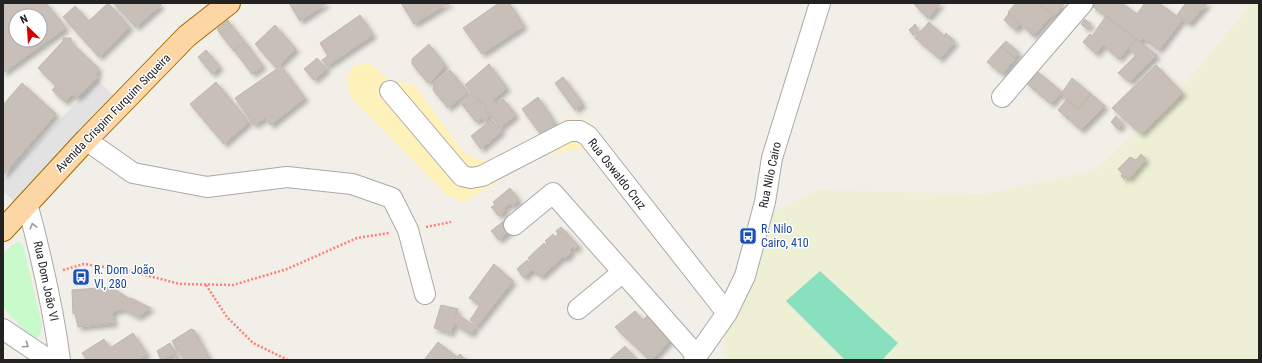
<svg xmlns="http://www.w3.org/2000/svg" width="1262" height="363" viewBox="0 0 1262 363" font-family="'Roboto Condensed',sans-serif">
<defs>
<filter id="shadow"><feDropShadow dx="3.5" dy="3.5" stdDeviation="2" flood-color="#0004"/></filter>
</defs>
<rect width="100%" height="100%" fill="#f2efe9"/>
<!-- farmland -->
<path fill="#eef0d5" d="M1252,3H1259V360H723L727,295L773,212L818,190L984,194L1094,171L1178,92Z"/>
<!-- sand -->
<path fill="#fff1ba" d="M371,64L389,80L407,83L416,87L465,154L484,161L511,153L538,138L567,118L586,119L599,135L596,160L581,148L543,155L463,202L447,195L350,97L347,79L353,65Z"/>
<!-- park -->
<path fill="#c8facc" d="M18,242L23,245L42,325L40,335L36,339L25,331L3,307V254L15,243Z"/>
<!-- pitch -->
<path fill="#88e0be" d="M820,271L898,343L882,360H845L786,301Z"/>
<!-- parking -->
<path fill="#e2e2e2" d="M98,80L120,103L22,208L3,192V179Z"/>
<!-- building -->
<path fill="#c7bfb8" stroke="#c4b6ab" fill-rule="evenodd" filter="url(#shadow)" d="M3,3H46L66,28L3,73ZM16,16H40V40H16Z
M108,3L130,27L99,57L63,17L75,6L89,21Z
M113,3H159L161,5L136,27Z
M289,3H327L300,21Z
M401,3H450L448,5L447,4L414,24Z
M499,3H509L524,26L482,54L463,28Z
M915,3H941L928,18L914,4Z
M1016,3H1038L1052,15L1033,36L1008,12Z
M1038,3H1065L1054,16Z
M1095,3H1122L1137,14L1145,3H1159L1182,20L1159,50L1143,38L1140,42L1092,6Z
M1186,3H1208L1189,24L1177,15Z
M1009,13L1020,25L1015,30L1004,20Z
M360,15L373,35L327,66L322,60L328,56L320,43Z
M1106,16L1136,39L1119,59L1103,45L1096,54L1083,42L1090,34L1092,36Z
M1085,19L1091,24L1087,29L1081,24Z
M228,20L231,25L221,35L217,29Z
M929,22L944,36L946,33L955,42L940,59L915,38Z
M915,24L918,29L913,35L909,30Z
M231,25L245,42L234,51L221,35Z
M275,25L296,49L276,68L255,44Z
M63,38H71V42L99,69L96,74L98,76L78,97L72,95L65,102L52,90L56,86L38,68L63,41Z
M1136,39L1157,55L1130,82L1118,73L1136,55L1128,48Z
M1006,41L1019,53L1015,58L1001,46Z
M245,42L263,66L252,74L234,50Z
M429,44L446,66L428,83L412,64V59Z
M1001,46L1015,59L1002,74L987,62Z
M206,50L220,67L212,74L198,57Z
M317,58L327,69L314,80L304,69Z
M489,64L507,88L493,100L496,104L503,99L516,115L500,128L489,112L487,113L485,110L490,116L484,121L482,118L476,122L460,102L471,93L484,108L486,106L465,85Z
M1156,65L1183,93L1141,134L1112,108Z
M281,66L305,98L271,125L265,118L254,125L235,98Z
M450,70L468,92L448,108L433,90L434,84Z
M1037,71L1062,92L1051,104L1026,83Z
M563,77L583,104L575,110L555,83Z
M1072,78L1091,94L1078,109L1061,94Z
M216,82L249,122L224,144L190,104Z
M22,83L56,114L3,175V105Z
M1091,94L1105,106L1081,130L1058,110L1067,99L1078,109Z
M538,97L556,124L541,135L522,109Z
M1116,116L1123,124L1118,129L1111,122Z
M491,120L502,131L481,149L471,136Z
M1141,154L1146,159L1129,179L1126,176L1124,179L1121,176L1123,174L1118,169L1130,157L1136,160Z
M510,188L519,200L512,206L510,204L504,208L506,210L499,216L491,207L495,205L493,202Z
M505,220L513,228L499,240L491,231Z
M561,227L579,246L575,250L573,247L570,250L572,252L565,259L563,257L541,277L532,270L524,278L517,269L527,260L528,262L530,261L528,258L544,243L546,245L547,243L545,241L553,234L555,237L558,234L556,231Z
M494,264L513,281L477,326L470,320L480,305L469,298Z
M111,287L130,299L131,298L151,308L138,317L123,309L112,312L114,323L78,327L75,313L73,314L72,290Z
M441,305L458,309L455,318L459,315L476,327L471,334L454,324L451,333L434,328Z
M635,311L643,320L648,315L673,337L652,360H649L615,327Z
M191,329L194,330L210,360H185L178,351L172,341Z
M133,333L147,354L138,360H87L82,353L104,339L110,348Z
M438,342L457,357L460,354L466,360H424Z
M170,343L179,360H177L174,354L161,360L157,351Z
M625,346L637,360H609Z"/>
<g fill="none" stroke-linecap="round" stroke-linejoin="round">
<defs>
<path id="minor" d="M390,91L462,176L471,178L482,176L569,131H580L588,136L727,313
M1002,97L1083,3
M86,140L133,173L207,187L287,177L352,184L392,198L408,230L425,294
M27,203C41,255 53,307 60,360
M514,225L553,193L697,356
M578,309L623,272
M3,329L49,360
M694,360L727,313L745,276L765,202L772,158L820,3"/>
<path id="major" d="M3,230L86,140L187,36L229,3"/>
</defs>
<!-- minor casing -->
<use href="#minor" stroke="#a9a9a9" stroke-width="22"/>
<!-- major casing -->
<use href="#major" stroke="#a06b00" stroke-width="24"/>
<!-- path -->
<path stroke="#fa8072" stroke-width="2.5" stroke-dasharray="2 2" stroke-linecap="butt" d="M426,227L451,222
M63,270L84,264L126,270L180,284L233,285L287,269L357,238L389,233
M206,285L227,317L253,343L288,360"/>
<!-- minor -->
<use href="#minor" stroke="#fff" stroke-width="20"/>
<!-- major -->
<use href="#major" stroke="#fcd6a4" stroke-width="22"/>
</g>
<!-- one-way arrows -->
<defs><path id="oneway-chevron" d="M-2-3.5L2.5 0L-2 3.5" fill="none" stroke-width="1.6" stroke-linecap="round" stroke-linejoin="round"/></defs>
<g stroke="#9c9c9c">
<use href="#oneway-chevron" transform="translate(33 226) rotate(-105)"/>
<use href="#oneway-chevron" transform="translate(26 345) rotate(34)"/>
</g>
<!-- icons -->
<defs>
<symbol id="bus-square" viewBox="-11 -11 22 22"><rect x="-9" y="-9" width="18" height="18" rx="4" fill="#1a4fb4" stroke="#fff"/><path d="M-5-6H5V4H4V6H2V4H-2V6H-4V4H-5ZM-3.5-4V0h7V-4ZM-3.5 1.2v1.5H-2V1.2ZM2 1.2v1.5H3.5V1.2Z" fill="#fff"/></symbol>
</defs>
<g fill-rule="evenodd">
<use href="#bus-square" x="738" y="226" width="20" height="20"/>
<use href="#bus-square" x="71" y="267" width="20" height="20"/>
</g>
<g text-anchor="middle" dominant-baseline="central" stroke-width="3" stroke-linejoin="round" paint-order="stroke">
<!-- street labels -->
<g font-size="12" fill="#222" stroke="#fff">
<text transform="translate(113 113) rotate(-46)">Avenida Crispim Furquim Siqueira</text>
<text transform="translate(617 174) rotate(52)">Rua Oswaldo Cruz</text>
<text transform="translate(770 175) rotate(-78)">Rua Nilo Cairo</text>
<text transform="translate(46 281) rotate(78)">Rua Dom João VI</text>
</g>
<!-- transit labels -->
<g font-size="12" fill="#164399" stroke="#fff" text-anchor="start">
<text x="761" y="229">R. Nilo<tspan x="761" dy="14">Cairo, 410</tspan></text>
<text x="94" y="270">R. Dom João<tspan x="94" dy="14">VI, 280</tspan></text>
</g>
</g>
<!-- border -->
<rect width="1262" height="363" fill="none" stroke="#222222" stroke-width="8"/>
<!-- north arrow -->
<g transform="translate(28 28) rotate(335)"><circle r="19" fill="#ffffff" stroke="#a7a7a7"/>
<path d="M0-3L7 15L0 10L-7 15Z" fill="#d40000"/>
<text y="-6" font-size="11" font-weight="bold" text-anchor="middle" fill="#222222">N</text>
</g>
</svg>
